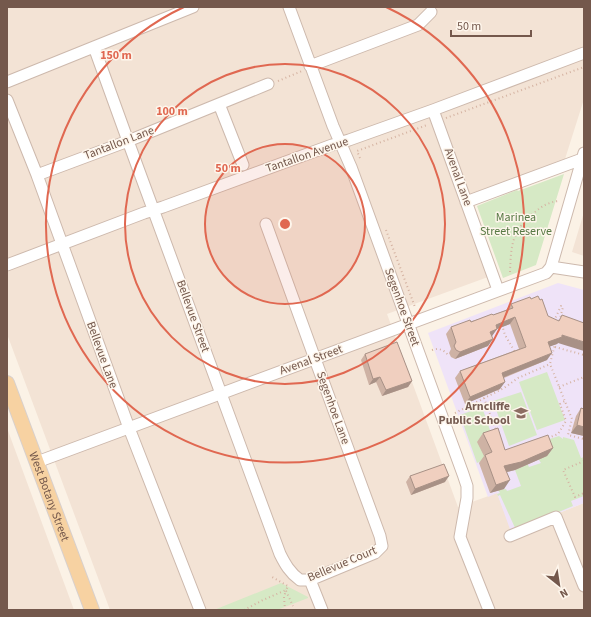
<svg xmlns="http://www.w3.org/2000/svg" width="591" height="617" viewBox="0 0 591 617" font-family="'Source Sans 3',sans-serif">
<rect width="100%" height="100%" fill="#fbf2e6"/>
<!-- residential -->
<path fill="#f3e3d5" d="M7,7H584V99L565,159L460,199L488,277L387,314L458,507L497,493L512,532L584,503V610H110L7,334Z
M584,212V256L572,252Z
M7,428L74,610H7Z"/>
<!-- education -->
<path fill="#efe3f8" d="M558,283L584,290V503L511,532L497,493L488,497L428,333Z"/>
<!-- green -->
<path fill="#d6e9c5" d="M564,174L536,265L503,278L477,206L517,190L518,191Z
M547,372L565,420L537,430L519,382Z
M521,392L537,435L509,446L493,401Z
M482,407L498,453L477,463L460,415Z
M559,436L563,439V437L574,440L581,458L584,457V496L571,501L573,506L516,530L500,495L498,496L497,494L500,493L498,490L506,489L507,491L521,486L515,470L526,465L522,454H523L529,467L541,463L539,460L543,441Z
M281,583L308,597V598L277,610H214Z"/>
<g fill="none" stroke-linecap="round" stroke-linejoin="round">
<defs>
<path id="minor" d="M289,7L333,126L351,167L463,474L467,486V498L460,537L489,610
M94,47L128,141L280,554C285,564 290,573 300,580H310L375,553L382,546L380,536L315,359L266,224
M310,66L418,25L431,12
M7,82L193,7
M7,100L37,175L129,428L200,610
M219,104L243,165
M433,110L498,290
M37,175L128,141L268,84
M466,202L582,159
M7,265L144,213L163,207L332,145L349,140L433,110L584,53
M551,267L584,272
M37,462L546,273L551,267L584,153
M510,536L556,517L584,586
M310,580L322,610"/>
<g id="major">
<path id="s1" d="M7,383L92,610"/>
</g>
</defs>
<!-- minor casing -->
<use href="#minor" stroke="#cdb9ad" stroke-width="13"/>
<!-- major casing -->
<use href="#major" stroke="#d8d0cd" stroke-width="16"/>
<!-- path -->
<path stroke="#d5b3a2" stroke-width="2" stroke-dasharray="1 3" stroke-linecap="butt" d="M278,81L302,71
M446,118L584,67
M360,158L357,151L427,125
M386,230L415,307
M510,272C511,244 512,230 535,212C542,206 551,201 560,201
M554,321L561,306L563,307L559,322
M502,325L505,335L515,352
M554,343L555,344L550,364L572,419L568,435L584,439
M555,347L584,355
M432,350C438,348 443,349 448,355H450
M559,387L584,377
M484,398L496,430
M455,413L504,388L518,378L550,364
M548,438L558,434L566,421L560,404L565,401
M584,461L563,470L575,497L584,493
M286,591L293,606
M244,610L263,600L286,590L288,586L272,577
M285,610L284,597L286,590"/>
<!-- minor -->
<use href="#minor" stroke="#fff" stroke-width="11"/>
<!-- major -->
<use href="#major" stroke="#f7d2a2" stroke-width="14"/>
</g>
<!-- wall -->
<path fill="#ceb2a4" d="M531,299L558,343L557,344L550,346L547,360L504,378L500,389L465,404L455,378L460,371L519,349L510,324L497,329L492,336L488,346L455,359L451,357L449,353L451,349L446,334L451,327L493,315L506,310L511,304Z
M365,354L412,381L408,387L382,396L376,382L369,385L361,360Z
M581,408L584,409V436L571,433L576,416Z
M483,433L505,450L553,448L547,456L515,470L507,472L504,489L490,493L479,463L484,456L477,442Z
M410,476L445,482L411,495L406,482Z"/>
<!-- shaded-wall -->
<path fill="#a89186" d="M515,317L510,324L497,329L492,336L485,339L496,325Z
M562,335L584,342V351L558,343L557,344L543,349L548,342Z
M493,339L488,346L455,359L460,352Z
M552,353L547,360L497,380L502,373Z
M380,377L376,382L369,385L373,379Z
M412,381L408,387L382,396L386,390Z
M505,382L500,389L465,404L470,397Z
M577,425L584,427V436L571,433Z
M553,448L547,456L515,470L498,474L504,466Z
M449,476L445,482L411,495L415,489Z
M510,480L504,489L490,493L496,485Z"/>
<!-- building -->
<path fill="#f0cfbf" stroke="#a89186" d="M538,296L540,300L542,299L548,316L559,321L562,315L584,323V342L562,335V337L548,342L552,353L502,373L505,382L470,397L460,371L526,347L515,317L496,325L497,329L490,332L493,339L460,352L456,350L454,346L456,342L451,327L470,320L471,322L492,314L493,315L513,308L511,304L530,297L531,299Z
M397,342L412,381L386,390L380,377L373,379L365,354Z
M581,408L584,409V427L577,425Z
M498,428L505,450L548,435L553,448L521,462L504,466L510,480L496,485L485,455L492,452L483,433Z
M444,464L449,476L415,489L410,476Z"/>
<!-- distance rings -->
<circle cx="285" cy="224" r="80" fill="#e06851" fill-opacity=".12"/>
<g fill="none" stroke="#e06851" stroke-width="2">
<circle cx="285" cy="224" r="80"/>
<circle cx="285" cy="224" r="160"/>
<path d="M386 7A239 239 0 1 1 184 7"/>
</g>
<!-- icons -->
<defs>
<symbol id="school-bare" viewBox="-9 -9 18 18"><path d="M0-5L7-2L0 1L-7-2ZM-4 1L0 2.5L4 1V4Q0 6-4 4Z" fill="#8d6e63" stroke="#fef6ec" stroke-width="2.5" paint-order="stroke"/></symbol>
</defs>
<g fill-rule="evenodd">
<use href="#school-bare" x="511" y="403" width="20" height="20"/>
</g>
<g text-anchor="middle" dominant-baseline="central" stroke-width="3" stroke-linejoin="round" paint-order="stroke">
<!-- street labels -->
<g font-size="12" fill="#74584c" stroke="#fef6ec">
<text transform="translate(119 143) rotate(-21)">Tantallon Lane</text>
<text transform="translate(307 155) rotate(-19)">Tantallon Avenue</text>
<text transform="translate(458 177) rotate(70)">Avenal Lane</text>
<text transform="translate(402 307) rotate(70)">Segenhoe Street</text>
<text transform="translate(193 316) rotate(70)">Bellevue Street</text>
<text transform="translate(102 355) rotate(70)">Bellevue Lane</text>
<text transform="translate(311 360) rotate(-20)">Avenal Street</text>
<text transform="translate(333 408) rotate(70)">Segenhoe Lane</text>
<text stroke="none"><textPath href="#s1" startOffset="121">West Botany Street</textPath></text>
<text transform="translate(342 564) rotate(-23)">Bellevue Court</text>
</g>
<!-- park labels -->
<g font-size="12" fill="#577944" stroke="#fef6ec">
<text x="516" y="217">Marinea<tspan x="516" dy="14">Street Reserve</tspan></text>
</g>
<!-- education labels -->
<g font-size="12" font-weight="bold" fill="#785e54" stroke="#fef6ec" text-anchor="end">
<text x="510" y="406">Arncliffe<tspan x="510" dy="14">Public School</tspan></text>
</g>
</g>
<circle cx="285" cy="224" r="6" fill="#e06851" stroke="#fef6ec" stroke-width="2"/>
<g font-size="12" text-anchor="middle" font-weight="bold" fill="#e06851" stroke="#fef6ec" stroke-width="3" stroke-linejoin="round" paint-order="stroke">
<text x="116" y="59">150 m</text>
<text x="172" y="115">100 m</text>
<text x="228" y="172">50 m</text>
</g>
<!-- border -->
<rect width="591" height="617" fill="none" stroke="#74584c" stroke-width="16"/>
<!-- north arrow -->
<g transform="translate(559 585) rotate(150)" stroke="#fef6ec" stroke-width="3" paint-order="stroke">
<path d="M0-3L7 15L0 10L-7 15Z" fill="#74584c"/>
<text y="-6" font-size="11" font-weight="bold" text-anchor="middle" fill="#74584c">N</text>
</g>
<!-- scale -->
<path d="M451 30v6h80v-6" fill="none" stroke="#74584c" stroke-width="2"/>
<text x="457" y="30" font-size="12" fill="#74584c" stroke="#fef6ec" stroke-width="3" paint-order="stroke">50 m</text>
</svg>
